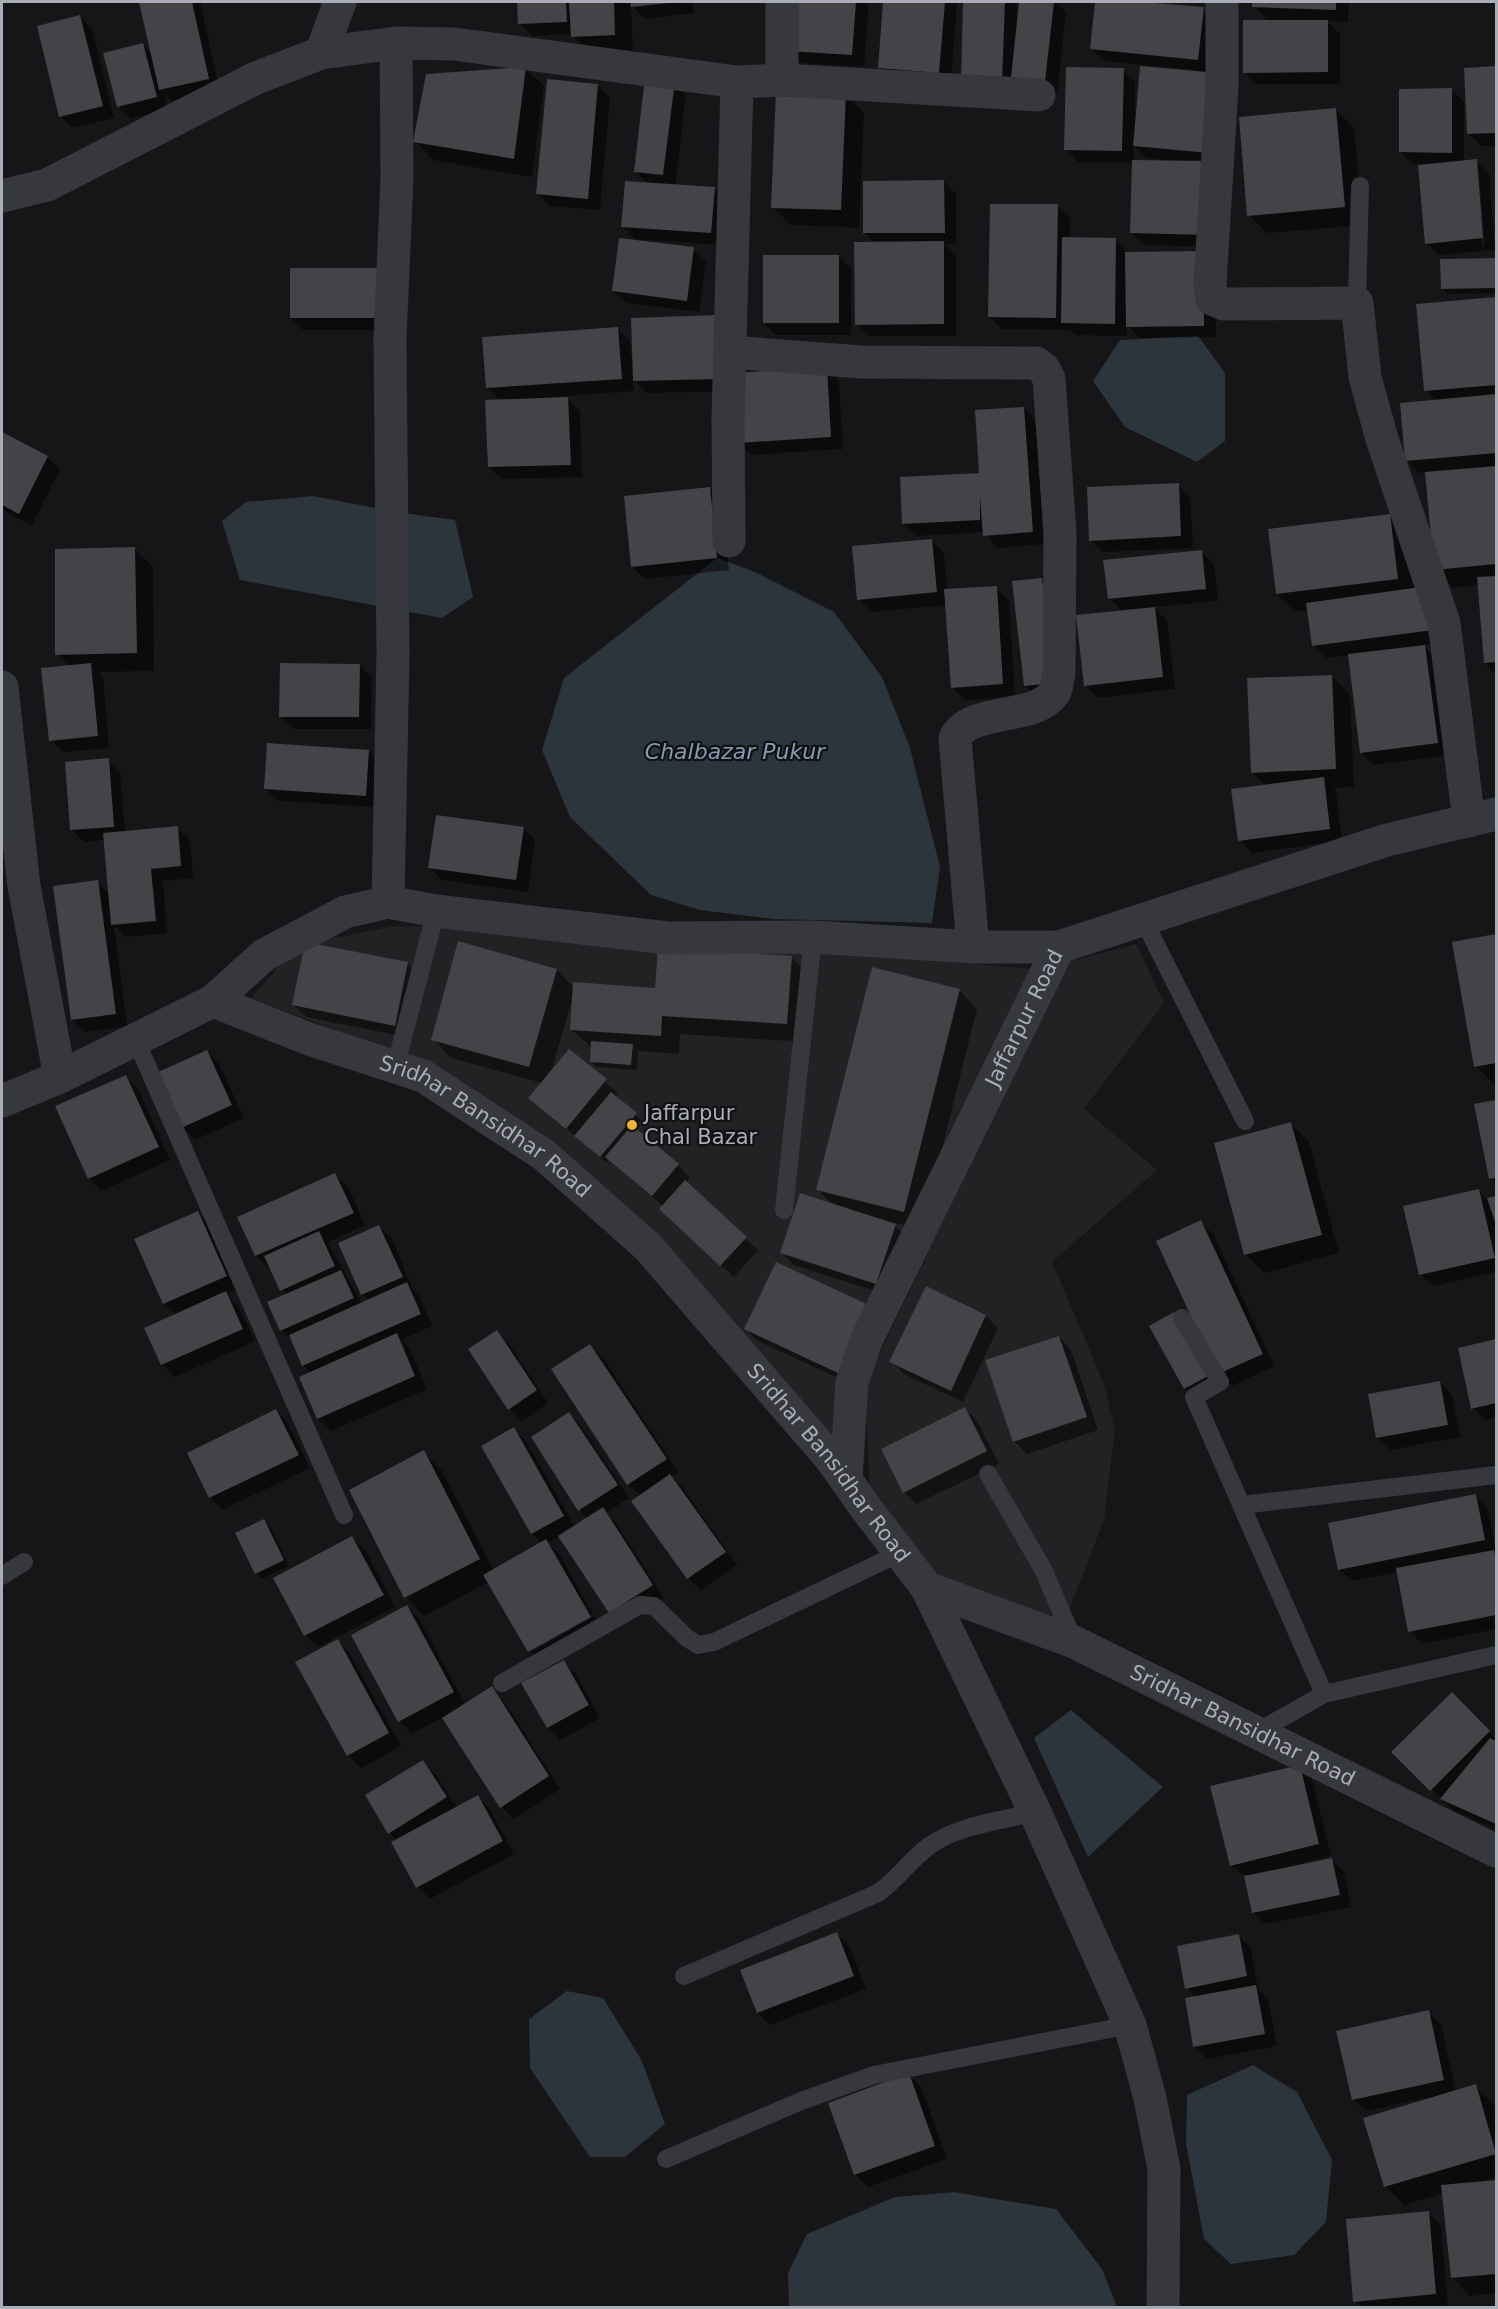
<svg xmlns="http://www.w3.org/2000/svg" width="1498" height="2309" viewBox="0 0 1498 2309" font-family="'DejaVu Sans',sans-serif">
<rect width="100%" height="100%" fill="#161618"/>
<!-- built -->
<path fill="#222225" d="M394,926L570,930L1032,969L951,1129L849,1375L838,1442L670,1249L420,1062L251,998L274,972L292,933L340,937Z
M1136,944L1164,1003L1084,1109L1157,1170L1052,1262L1104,1384L1115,1431L1104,1520L1064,1622L939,1584L870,1492L865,1384L1068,962Z"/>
<!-- water -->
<path fill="#2d353c" d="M1198,336L1225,373V441L1197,462L1125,427L1093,381L1120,340Z
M313,496L402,513L455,520L473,597L442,618L240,580L222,521L246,502Z
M717,558L755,572L834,612L882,677L910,748L940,867L932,923L775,919L700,910L651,895L570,817L542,750L564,678Z
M1071,1710L1163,1787L1088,1857L1034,1738Z
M567,1991L603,1998L642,2061L665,2124L625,2157H590L530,2068L529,2019Z
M1253,2065L1297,2092L1332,2160L1326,2222L1294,2255L1231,2264L1204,2239L1186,2143L1187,2095Z
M954,2192L1056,2209L1102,2269L1117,2307H789L788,2273L807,2234L895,2197Z"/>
<!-- shadow -->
<path fill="#0007" fill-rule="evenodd" d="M141,2H200L220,91L173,101L164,93L168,109L131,119L119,106L142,44L153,55Z
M519,2H693L694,13L645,19L631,5L633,53L591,55L572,34L532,36L520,23Z
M792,2H869L864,67L801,63L788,51Z
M884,2H957L951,85L892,80L879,67Z
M965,2H1013L1017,6V17H1019L1021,2H1056L1066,12L1057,93L962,80Z
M1096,2L1203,9L1215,21L1220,247L1144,245L1132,233L1134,163L1078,162L1066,149L1123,70L1135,82V114H1137L1196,73V70L1104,61L1092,49ZM1134,146L1147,158L1160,159V162L1134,161Z
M1254,2H1349L1348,22L1327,21L1340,34V84H1257L1244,72L1269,22L1254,6Z
M80,17L92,29L114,118L73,128L60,116Z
M525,68L544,86L532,177L433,160L415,141Z
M1496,68V146H1481L1469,134L1466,69Z
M674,82L686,95L675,186L714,189L726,201L723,245L635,239L623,227L648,184L635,171Z
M598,85L610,98L600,210L550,206L537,193Z
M1452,90L1464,102V162L1476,161L1489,173L1495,250L1439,255L1426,243L1419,164H1413L1401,152ZM1476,172H1479L1485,246H1482Z
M846,94L864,113L859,228L791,225L772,207Z
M1336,110L1354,128L1363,225L1267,233L1249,215Z
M944,181L956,194V244H945L956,255V336H868L856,324L875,243L864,232Z
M1057,205L1070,218V239H1115L1128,253L1215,265L1216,337L1140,338L1127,325V336L1075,335L1070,330L1002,329L989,316Z
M693,249L706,261L699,312L626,303L613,291Z
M838,256L851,269V335H776L764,323Z
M1496,259V293L1448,294L1442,288V261Z
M379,270L391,330H303L291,318Z
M1496,299V674L1485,663L1479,585L1453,588L1435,569L1426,472L1419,473L1406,460L1436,401L1426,390L1418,306Z
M633,319L730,391L647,393L633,379L634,391L552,397V399H568L580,411L582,477L501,479L489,467L501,401L488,388L618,329L630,341L631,356L634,355Z
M826,369L839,381L843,449L751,455L738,442Z
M1024,408L1036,421L1044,544L997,548L984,532L916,536L904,524L980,474Z
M2,434L47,457L60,469L32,525L2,510Z
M1178,485L1190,497L1193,548L1103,552L1090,540Z
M710,489L722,501L729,570L645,579L632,567Z
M1389,516L1408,534L1415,590L1445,642L1423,645L1437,659L1449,755L1373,765L1361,752L1349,655L1326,658L1314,646L1309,610L1295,612L1277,594Z
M931,540L944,553L947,591L996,588L1009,600L1015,696L965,700L952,687L947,605L871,612L859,599Z
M134,549L153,567L154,671L98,672L103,677L109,748L63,752L51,740L70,667L57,654Z
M1201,552L1214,564L1218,601L1154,607L1167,621L1175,689L1098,698L1086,686L1123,612L1109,598Z
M1042,579L1054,592L1038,698L1026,686Z
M359,665L372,678L371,729H293L281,717Z
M1332,676L1350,695L1354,787L1333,788L1336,791L1342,841L1252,853L1239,840L1266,786L1252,773Z
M369,751L381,764L378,807L278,801L265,788Z
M108,760L120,772L125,832L177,827L190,840L193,878L163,881L167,933L125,937L114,925L127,1026L85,1032L72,1020L97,882L110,895L105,840L84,842L72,830Z
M523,828L535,840L528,892L442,880L430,868Z
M1496,935V1084H1494L1476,1066L1453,943Z
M459,943L557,970L574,988L657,989L791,957L810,976L805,1042L680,1034L679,1054L638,1051L637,1070L597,1067L591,1062L592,1048L571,1029L572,1000L551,1072L569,1051L618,1093L615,1097L641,1120L634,1129L678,1165L690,1178L685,1183L758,1250L734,1277L673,1221L663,1206L609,1159L606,1162L530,1098L542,1083L451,1058L433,1039Z
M408,964L420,976L407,1037L306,1017L293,1004Z
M959,990L977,1009L922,1229L891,1222L907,1238L888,1295L794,1265L781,1252L834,1206L818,1190Z
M207,1052L219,1064L244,1118L195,1140L182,1127Z
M126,1077L138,1089L170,1160L101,1191L89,1178Z
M1496,1101V1185L1490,1178L1476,1105Z
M1291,1124L1309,1142L1339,1253L1264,1273L1245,1254Z
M335,1175L348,1187L365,1225L328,1242L362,1304L369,1301L362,1294L379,1226L392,1239L413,1290L419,1296L432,1326L401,1340L409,1347L427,1389L331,1431L318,1419L301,1378L311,1373L304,1366L293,1341L281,1330L286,1295L271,1267L268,1268L256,1255Z
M1479,1191L1488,1200L1496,1197V1272L1433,1286L1420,1274Z
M198,1213L210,1225L238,1288L226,1294L238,1306L255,1341L175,1377L162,1364L176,1315L164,1303Z
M1200,1222L1213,1234L1274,1366L1232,1386L1219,1373Z
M927,1288L986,1316L998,1328L963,1402L904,1374L891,1361Z
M870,1307L853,1385L758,1341L746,1329Z
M1151,1327L1221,1387L1197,1400L1185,1388Z
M496,1332L509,1344L548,1403L522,1421L510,1409Z
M1059,1337L1071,1350L1098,1430L1027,1454L1014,1441Z
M1496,1341V1418L1485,1420L1473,1408L1460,1349Z
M590,1345L603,1358L678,1472L671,1477L683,1488L737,1565L701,1590L688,1578L641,1496L628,1484Z
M1439,1382L1452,1395L1460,1437L1390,1450L1377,1438Z
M965,1409L977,1421L999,1464L916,1504L904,1492Z
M276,1411L288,1423L310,1468L222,1510L210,1497Z
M569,1414L581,1426L629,1498L606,1513L615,1522L664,1598L622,1625L560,1536L548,1543L559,1554L593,1614L531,1649V1652L594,1616L602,1629L542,1664L529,1651L489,1582L424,1616L406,1597L351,1491L423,1452L442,1471L494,1571L542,1543L532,1533L514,1429L526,1441L575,1527L588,1519L580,1510Z
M1476,1495L1488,1508L1496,1551V1629L1422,1644L1410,1631L1398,1572L1352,1581L1339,1569Z
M264,1521L270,1527L289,1566L262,1579L256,1573Z
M352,1538L365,1550L395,1607L318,1647L305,1635Z
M407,1607L419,1619L466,1705L491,1688L504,1701L560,1789L514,1819L501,1807L443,1717L412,1734L399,1721L353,1635Z
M338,1641L350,1654L401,1746L361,1768L348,1755L297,1663Z
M564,1662L576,1674L600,1718L560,1740L548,1727Z
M1452,1694L1496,1739V1829L1454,1811L1393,1752Z
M423,1762L435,1774L457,1808L478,1797L490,1809L514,1854L430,1899L418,1887L397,1841L390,1833Z
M1299,1766L1312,1779L1331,1856L1302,1863L1303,1866L1332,1860L1344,1872L1351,1907L1265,1924L1253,1912L1246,1877L1231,1866Z
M837,1934L849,1946L866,1989L770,2025L758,2013Z
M1238,1935L1251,1948L1258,1989L1268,1999L1277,2046L1207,2059L1194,2046L1196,1997L1187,1988Z
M1428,2012L1441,2024L1456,2092L1475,2086L1494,2105L1496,2113V2177L1482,2182H1496V2293L1470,2296L1452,2277L1444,2193L1404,2205L1385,2186L1426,2098L1366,2111L1353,2099Z
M908,2074L921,2087L947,2159L868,2187L855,2174Z
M1428,2213L1441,2225L1448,2306L1353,2308L1360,2306L1355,2301Z"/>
<!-- building -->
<path fill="#434348" d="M139,2H192L209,79L159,90Z
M517,2H566L567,22L518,24Z
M569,2H614L615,35L571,37Z
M630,2H668V3L631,7Z
M790,2H856L852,55L787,51Z
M883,2H945L939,73L878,68Z
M963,2H1005L1002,82L961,80Z
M1019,2H1054L1045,81L1011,78Z
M1095,2H1142L1204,7L1198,60L1090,49Z
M1252,2H1336V10L1252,7Z
M80,15L103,106L59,117L37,26Z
M1243,20H1328V72L1243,73Z
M143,43L157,97L117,107L103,53Z
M1140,66L1217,73L1209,153L1133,146Z
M1496,66V133L1467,134L1464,68Z
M526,67L514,159L413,142L426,74Z
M1066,67L1124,68L1122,151L1064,150Z
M645,77L675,81L663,175L634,172Z
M547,79L598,84L588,199L536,194Z
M1452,88V153L1399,152V89Z
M776,90L846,93L841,210L771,208Z
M1336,108L1345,207L1247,216L1239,117Z
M1477,159L1483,238L1425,244L1418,165Z
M1132,160L1210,161L1208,235L1130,233Z
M944,180L945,233H863V181Z
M625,181L715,187L711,233L621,227Z
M990,204H1058L1056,318L988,317Z
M1062,237L1116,238L1115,324L1061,323Z
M619,238L694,247L687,301L612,291Z
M944,241V324L855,325L854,242Z
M1203,251L1204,326L1126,327L1125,252Z
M763,255H839V323H763Z
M1496,258V288L1441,289L1440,259Z
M290,268H380L379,318H290Z
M1496,297V385L1424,391L1416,304Z
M716,315L718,379L633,381L631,318Z
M618,327L622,379L486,388L482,337Z
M827,367L831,437L737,443L733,373Z
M1496,394V453L1405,461L1400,403Z
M568,397L571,465L488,467L485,400Z
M1024,407L1033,532L983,536L980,495V520L902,524L900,477L979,473L975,410Z
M2,432L48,456L19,514L2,505Z
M1496,466V564L1434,570L1425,472Z
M1179,483L1181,536L1089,541L1087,487Z
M710,487L717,558L631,567L624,496Z
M1390,514L1398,579L1276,594L1268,529Z
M932,539L937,592L857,600L852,546Z
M135,547L137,653L55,655V549Z
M1202,550L1206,589L1108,599L1103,560Z
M1496,576V662L1484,663L1477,577Z
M1042,578L1054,683L1024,686L1012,581Z
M997,586L1003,684L951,688L944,589Z
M1428,586L1433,630L1312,646L1306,603Z
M1155,607L1163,677L1084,686L1076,615Z
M1425,645L1438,743L1360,753L1348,654Z
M91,663L98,736L49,741L41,668Z
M280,663L360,664L359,717H279Z
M1332,675L1336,769L1251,773L1247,678Z
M267,743L369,750L366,796L264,789Z
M109,758L114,827L70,830L65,762Z
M1324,777L1330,829L1238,841L1231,789Z
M436,815L524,827L516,880L428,868Z
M178,826L181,866L151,869L156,921L111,925L103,833Z
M98,880L116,1014L71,1020L53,886Z
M1496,934V1063L1474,1067L1452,942Z
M458,941L557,969L529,1067L431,1040Z
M305,942L408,962L395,1026L292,1005Z
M658,947L792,956L787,1024L662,1016L661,1036L570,1030L573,982L655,988Z
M872,967L960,989L904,1212L816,1190Z
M591,1041L633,1044L631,1065L590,1062Z
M569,1049L607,1079L566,1129L528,1098Z
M207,1050L232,1105L181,1128L156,1073Z
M126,1075L159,1147L88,1179L55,1106Z
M611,1092L637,1113L600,1157L574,1136Z
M1496,1100V1178L1489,1179L1474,1104Z
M1291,1122L1322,1235L1244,1255L1214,1143Z
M632,1125L679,1164L652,1196L605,1157Z
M335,1173L354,1213L255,1256L237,1217Z
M685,1180L747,1237L720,1266L659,1209Z
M1479,1189L1495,1258L1419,1275L1403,1206Z
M800,1193L896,1224L876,1284L780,1253Z
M1496,1196V1225L1487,1198Z
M198,1211L227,1276L163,1304L134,1239Z
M1201,1220L1263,1354L1218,1374L1156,1241Z
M379,1225L403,1277L361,1295L338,1243Z
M319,1231L335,1266L280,1291L264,1256Z
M776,1262L871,1306L840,1374L744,1329Z
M341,1270L354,1298L280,1331L267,1302Z
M407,1282L421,1314L302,1366L289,1335Z
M926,1286L986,1315L951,1391L889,1362Z
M226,1291L243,1329L161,1365L144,1328Z
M1174,1312L1210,1375L1184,1389L1149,1326Z
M497,1330L537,1390L508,1410L468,1349Z
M397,1333L415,1376L317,1419L299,1377Z
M1059,1336L1087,1417L1013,1442L985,1360Z
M1496,1339V1403L1471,1409L1458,1348Z
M590,1344L667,1459L627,1485L551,1369Z
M1440,1381L1448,1425L1376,1438L1368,1394Z
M965,1407L987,1451L903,1493L881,1449Z
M276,1409L299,1455L209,1498L187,1453Z
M569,1412L618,1485L578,1511L531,1437Z
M514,1427L564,1516L531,1534L481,1446Z
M424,1450L480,1559L404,1598L349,1490Z
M670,1474L726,1552L687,1579L631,1501Z
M1476,1494L1485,1540L1338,1570L1328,1523Z
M603,1507L653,1585L609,1613L558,1536Z
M264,1519L284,1560L255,1574L235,1533Z
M352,1536L384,1595L304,1636L273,1578Z
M546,1539L591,1617L528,1652L483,1575Z
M1494,1550L1496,1564V1615L1408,1632L1396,1568Z
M407,1605L454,1692L398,1722L351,1635Z
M338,1639L389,1733L347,1756L295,1662Z
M564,1660L589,1705L547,1728L521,1683Z
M492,1686L549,1776L500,1808L442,1718Z
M1452,1692L1490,1731L1430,1791L1391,1752Z
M1490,1738L1496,1741V1824L1440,1799Z
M423,1760L447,1797L388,1834L365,1795Z
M1300,1765L1319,1844L1230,1866L1210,1786Z
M478,1795L503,1841L416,1888L391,1842Z
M1332,1858L1340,1895L1252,1913L1244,1876Z
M837,1932L854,1976L757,2013L740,1970Z
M1239,1934L1247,1976L1185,1989L1177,1946Z
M1256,1985L1265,2034L1193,2047L1185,1998Z
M1429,2010L1444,2080L1352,2100L1336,2031Z
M909,2073L935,2146L854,2175L828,2103Z
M1476,2084L1496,2154L1384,2187L1363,2118Z
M1496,2180V2274L1451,2278L1441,2185Z
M1429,2211L1436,2294L1353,2302L1346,2219Z"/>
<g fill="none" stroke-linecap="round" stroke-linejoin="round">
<!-- service -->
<path stroke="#37383d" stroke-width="18" d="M1357,303L1360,186
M1143,919L1245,1121
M135,1038L344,1515
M395,1068L436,911
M784,1210L813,937
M1182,1318L1220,1382L1194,1397L1324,1694
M988,1474L1044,1571L1074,1642
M1242,1505L1496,1475
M2,1576L24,1562
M502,1683L640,1605L654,1606L687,1638L698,1645L714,1642L900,1553
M1257,1732L1324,1694L1496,1655
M684,1976L878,1893C897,1880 910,1860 929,1846C958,1825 1001,1821 1035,1812
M666,2159L801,2101L874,2075L1130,2025"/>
<!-- minor -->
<path stroke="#37383d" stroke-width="33" d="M1222,2V87L1210,284L1212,299L1224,304L1357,303L1365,377L1382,439L1444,623L1469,821
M321,53L340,2
M782,80V2
M2,196L47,185L256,78L321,53L396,43L454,44L737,82L782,80L1039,95
M730,352L862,362L1036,363L1044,369L1049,379L1060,533L1059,675C1057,680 1057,689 1054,693C1035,721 971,707 955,738L973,947
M729,541L728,419L737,82
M388,902L393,655L390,339L397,178L396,43
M2,1101L60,1077
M927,1588L1035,1812L1130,2025L1150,2098L1164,2169L1163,2308"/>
<!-- tertiary -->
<g stroke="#37383d" stroke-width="33">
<path d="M2,687L24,886L60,1077L213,1001L264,955L345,912L388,902L436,911L668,938L813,937L973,947H1059"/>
<path id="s1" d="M213,1001L309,1039L423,1076L544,1155L648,1247L832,1460L865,1507L927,1588L1074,1642L1496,1851"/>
<path id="s2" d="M846,1480L852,1382L866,1341L1059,947L1387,840L1496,814"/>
</g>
</g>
<!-- markers -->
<circle fill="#eeb239" stroke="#111113" stroke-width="2" cx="632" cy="1125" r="6"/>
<g text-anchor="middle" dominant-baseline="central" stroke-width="4.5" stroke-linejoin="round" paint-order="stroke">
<!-- street labels -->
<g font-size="21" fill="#a9adb8" stroke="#111113">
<text stroke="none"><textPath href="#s2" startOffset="501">Jaffarpur Road</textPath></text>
<text stroke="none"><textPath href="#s1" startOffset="302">Sridhar Bansidhar Road</textPath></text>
<text stroke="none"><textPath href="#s1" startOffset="788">Sridhar Bansidhar Road</textPath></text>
<text stroke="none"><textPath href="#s1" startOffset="1292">Sridhar Bansidhar Road</textPath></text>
</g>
<!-- poi labels -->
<g font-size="21" fill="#a9adb8" stroke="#111113" text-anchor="start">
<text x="644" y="1113">Jaffarpur<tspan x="644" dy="24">Chal Bazar</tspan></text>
</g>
<!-- water labels -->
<g font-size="22" font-style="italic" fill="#819bb2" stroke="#111113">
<text x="735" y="751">Chalbazar Pukur</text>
</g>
</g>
<!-- border -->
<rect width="1498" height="2309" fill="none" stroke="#a9adb8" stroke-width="6"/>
</svg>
